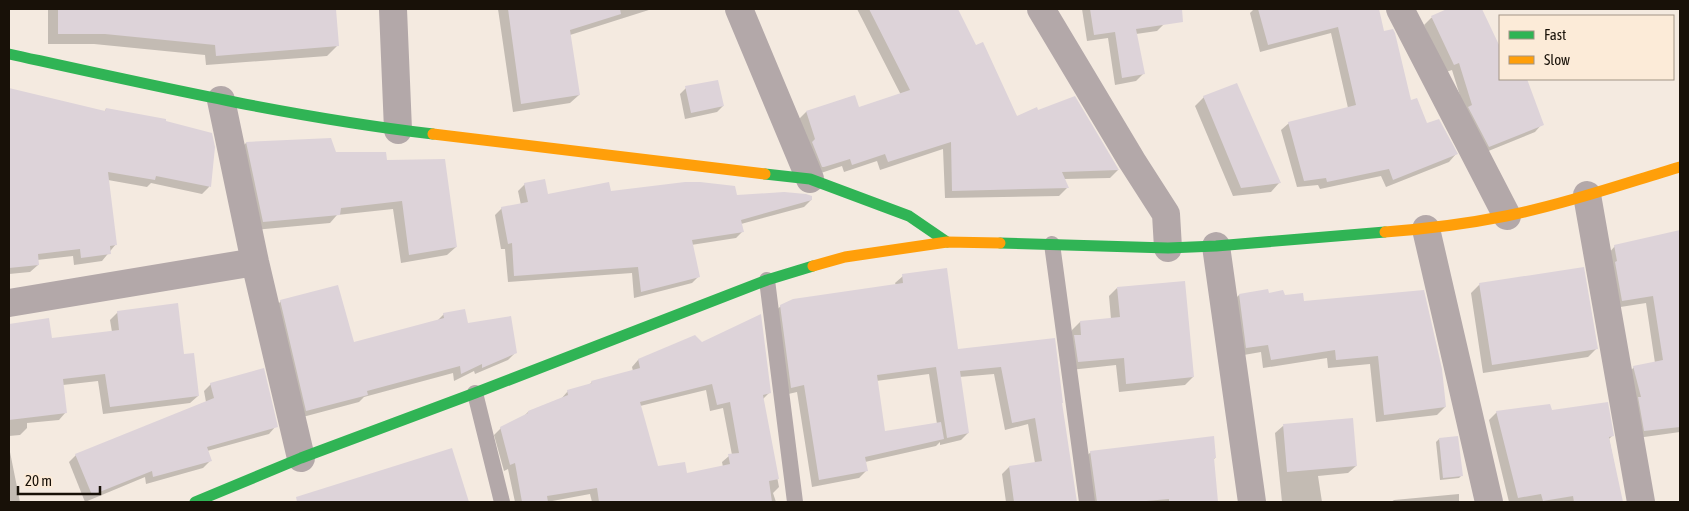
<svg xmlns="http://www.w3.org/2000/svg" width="1689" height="511" viewBox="0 0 1689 511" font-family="'Asap Condensed',sans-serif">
<rect width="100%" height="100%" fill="#f4eae0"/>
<!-- shadow -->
<path fill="#0003" fill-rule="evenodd" d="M48,9H335L337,46L327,56L206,65L205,55L94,44H48Z
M498,9H652L570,35L579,95L570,103L513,112Z
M857,9H956L975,47L1017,117L1118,170L1110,178L1064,179L1067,188L1059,196L945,198L943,149L880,170L877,161L844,172L842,166L815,175L798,120L806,112L854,96L858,108L901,95Z
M1082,9H1162L1164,24L1157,31L1136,34L1143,74L1136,81L1115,85L1108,38L1087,41Z
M1254,9H1378L1383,33L1410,102L1426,125L1456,154L1449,162L1386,187L1381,176L1320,189L1318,185L1297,187L1281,130L1289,123L1348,108L1331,33L1260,52L1250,13Z
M1450,9H1480L1500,50V79H1526L1542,124L1535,132L1481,154L1465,112L1452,70L1446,72L1424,25L1431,18Z
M686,88L723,106L717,112L685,119L680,94Z
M9,90L104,112L106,109L165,122L214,147L209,187L202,194L151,183L147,187L108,180L116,244L102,261L74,265L73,256L37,260L38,265L30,272L9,274Z
M1204,97L1279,183L1271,192L1233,196L1195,106Z
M246,143L386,161L456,247L447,255L401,263L393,209L337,215L330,223L254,230L238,151Z
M525,184L547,195L610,193L811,200L804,207L741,224L742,232L736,238L691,245L699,276L692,283L634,298L632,273L508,282L505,249H501L495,215L502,208L521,205L518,191Z
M1680,232V432L1637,438L1627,375L1634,367L1655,363L1646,303L1614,308L1608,254L1615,246Z
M903,276L957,350L1054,339L1061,404L1076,502H1006L1002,474L1009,467L1035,463L1028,424L1005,430L994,374L959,377L968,433L961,440L940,445V442L936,446L865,462L866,471L859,478L812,487L797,392L784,395L773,313L781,306L896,285L895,283ZM929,374L937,424L884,433L876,381Z
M1480,284L1597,348L1588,357L1483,373L1471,293Z
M1117,288L1193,377L1185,385L1119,392L1116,365L1070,370L1072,330L1080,322L1111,319L1109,296Z
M1267,290L1268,295L1284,296L1303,302L1441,370L1445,407L1437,415L1376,422L1370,364L1328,368L1327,358L1263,368L1261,352L1238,356L1231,303L1239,295Z
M281,301L353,344L437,321L444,314L467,325L515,353L508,360L475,374L474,371L454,381L453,373L364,397L359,402L299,418L273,309Z
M118,312L183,356L198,396L190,403L103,414L98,381L63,385L66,412L59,420L27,423V428L20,435L9,436V325L48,320L51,339L112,332L110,320Z
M701,343L770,392L762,400L779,487L773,493L776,502H728L726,494L683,502H592L590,494L547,502H515L508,469L504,471L494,435L501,428L524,416L528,412L561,399L568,391L589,385L592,382L633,371L632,367L638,360ZM706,390L710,411L723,408L732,455L729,456L722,462L723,467L686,474L657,468L640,406Z
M211,384L276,426L269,434L207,451L210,461L203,468L146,484L145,477L85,502L69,462L76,455L206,402L204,391Z
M1551,411L1612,436L1609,439L1622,502H1509L1489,420L1497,412Z
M1352,419L1356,466L1348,473L1318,476L1322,502H1282L1275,433L1283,426Z
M1439,439L1462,475L1459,478L1440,480L1436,442Z
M9,447L20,502H9Z
M451,450L468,502H327L325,495Z
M1091,452L1215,458L1213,460L1217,502H1088L1083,459Z
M1459,494V502H1391L1394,500Z"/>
<!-- building -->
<path fill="#ddd3d9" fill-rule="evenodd" d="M58,9H336L339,46L216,56L215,45L105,34H58Z
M508,9H620L621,14L570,30L580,95L521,104Z
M869,9H958L976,45L983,42L1017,116L1037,107L1038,110L1075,96L1119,170L1062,172L1069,188L952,191L951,142L888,162L885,154L852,165L850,159L824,167H822L812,142L815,139L806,111L855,95L859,107L910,90Z
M1090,9H1182L1183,22L1136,29L1145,74L1122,78L1115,32L1094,35Z
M1258,9H1379L1384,31L1393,29L1395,33L1411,100L1417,98L1427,123L1439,119L1458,154L1393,180L1389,169L1327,182L1326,178L1304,181L1288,122L1356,105L1338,27L1268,45Z
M1447,9H1482L1500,47V79H1527L1544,125L1489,147L1468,107L1472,105L1459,63L1454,65L1431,16Z
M718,80L724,106L691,113L685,86Z
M1237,83L1247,106L1281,183L1241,188L1203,96Z
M9,88L105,111L106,108L166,119V121L212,133L215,147L211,187L156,176L155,180L108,172L117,245L110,246L111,254L81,258L80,249L38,254L39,265L9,268Z
M331,138L336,152H386L387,160L445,159L457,247L409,255L402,201L341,208L340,215L263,222L246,142Z
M545,179L548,194L609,182L611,191L685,182H700L735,186L737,195L784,192L806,194L812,196V200L741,220L744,232L692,240L700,277L641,292L638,267L514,276L512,243L508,244L501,207L528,202L524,183Z
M1680,230V427L1644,431L1638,397H1641L1633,366L1663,360L1653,296L1622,301L1615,262L1617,261L1614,245Z
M1584,267L1598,349L1492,365L1479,283Z
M947,268L958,349L1055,338L1063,403H1062L1077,502H1014L1009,466L1042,461L1035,418L1012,423L1001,367L960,371L969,433L947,438L936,367L877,375L885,431L941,422L944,439L865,457L868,471L819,480L804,385L791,388L780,305L793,299L903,283L902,274Z
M1185,281L1194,377L1126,384L1124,358L1078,362L1074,335H1081L1080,321L1120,317L1117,287Z
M338,285L354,342L444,318L443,313L465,309L468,323L511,316L517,353L482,368V364L461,374L460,366L367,391L368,395L306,411L280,300Z
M1268,289L1269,293L1283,290L1285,295L1303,293L1304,301L1424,290L1442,369L1446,407L1384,415L1378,356L1336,360L1335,350L1271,360L1268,345L1246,348L1239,294Z
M178,303L184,354L194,353L199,396L110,407L105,374L63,379L67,413L9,420V324L49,318L52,338L119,330L117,311Z
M761,314L771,393L763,395L779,479L769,481L772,502H599L597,488L547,496L548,502H522L515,463L510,465L500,427L528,413V411L568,395L567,390L592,383L591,381L640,368L638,359L695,335L702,342ZM712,384L717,405L730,402L739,453L728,454L730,464L687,473L685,462L658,466L640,402Z
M264,368L278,427L207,447L212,461L153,477L152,471L92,495L75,454L214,398L210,383Z
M1608,402L1614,436L1609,437L1623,502H1574L1573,496L1543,501L1541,494L1518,498L1496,411L1550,404L1552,410Z
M1353,418L1357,466L1287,472L1283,424Z
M1214,436L1216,458H1214L1218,502H1169V499L1135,502H1097L1090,451Z
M1458,436L1463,476L1443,478L1439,438Z
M452,448L469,502H297L296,497Z"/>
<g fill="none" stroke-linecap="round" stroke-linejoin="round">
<!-- lane -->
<path stroke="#b3a8a9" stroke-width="16" d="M1052,244L1087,502
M767,280L795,502
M475,393L502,502"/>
<!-- street -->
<path stroke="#b3a8a9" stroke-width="28" d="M393,9L398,130
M739,9L810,179
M1041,9L1132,161L1166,214L1168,248
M1400,9L1507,216
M221,100L255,262L301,458
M1587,195L1641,502
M1426,229L1489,502
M1216,246L1252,502
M9,303L255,262"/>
<!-- fast -->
<path stroke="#30b455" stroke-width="11" d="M9,54C150,85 290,117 433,134
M765,174L810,179L909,216L947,242
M1000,243L1168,248L1216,246L1385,232
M195,502L301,458L475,393L767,280L813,266"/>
<!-- slow -->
<path stroke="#ff9f0a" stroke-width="11" d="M433,134L765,174
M1385,232C1425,229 1466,224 1506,216C1565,204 1623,184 1680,167
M813,266L845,257L947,242L1000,243"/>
</g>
<!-- border -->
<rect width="1689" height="511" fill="none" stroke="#181108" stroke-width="20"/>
<!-- legend -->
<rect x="1499" y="15" width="175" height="65" fill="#fcebd8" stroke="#a19485"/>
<rect x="1509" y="31" width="25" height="8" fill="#30b455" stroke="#a19485"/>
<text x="1544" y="40" font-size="15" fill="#181108">Fast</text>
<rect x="1509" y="56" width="25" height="8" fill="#ff9f0a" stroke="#a19485"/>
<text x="1544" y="65" font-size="15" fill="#181108">Slow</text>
<!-- scale -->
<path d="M18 486v8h82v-8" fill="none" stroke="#181108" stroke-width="2.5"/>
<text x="25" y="486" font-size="15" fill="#181108" stroke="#fcebd8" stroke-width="4" paint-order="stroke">20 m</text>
</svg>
